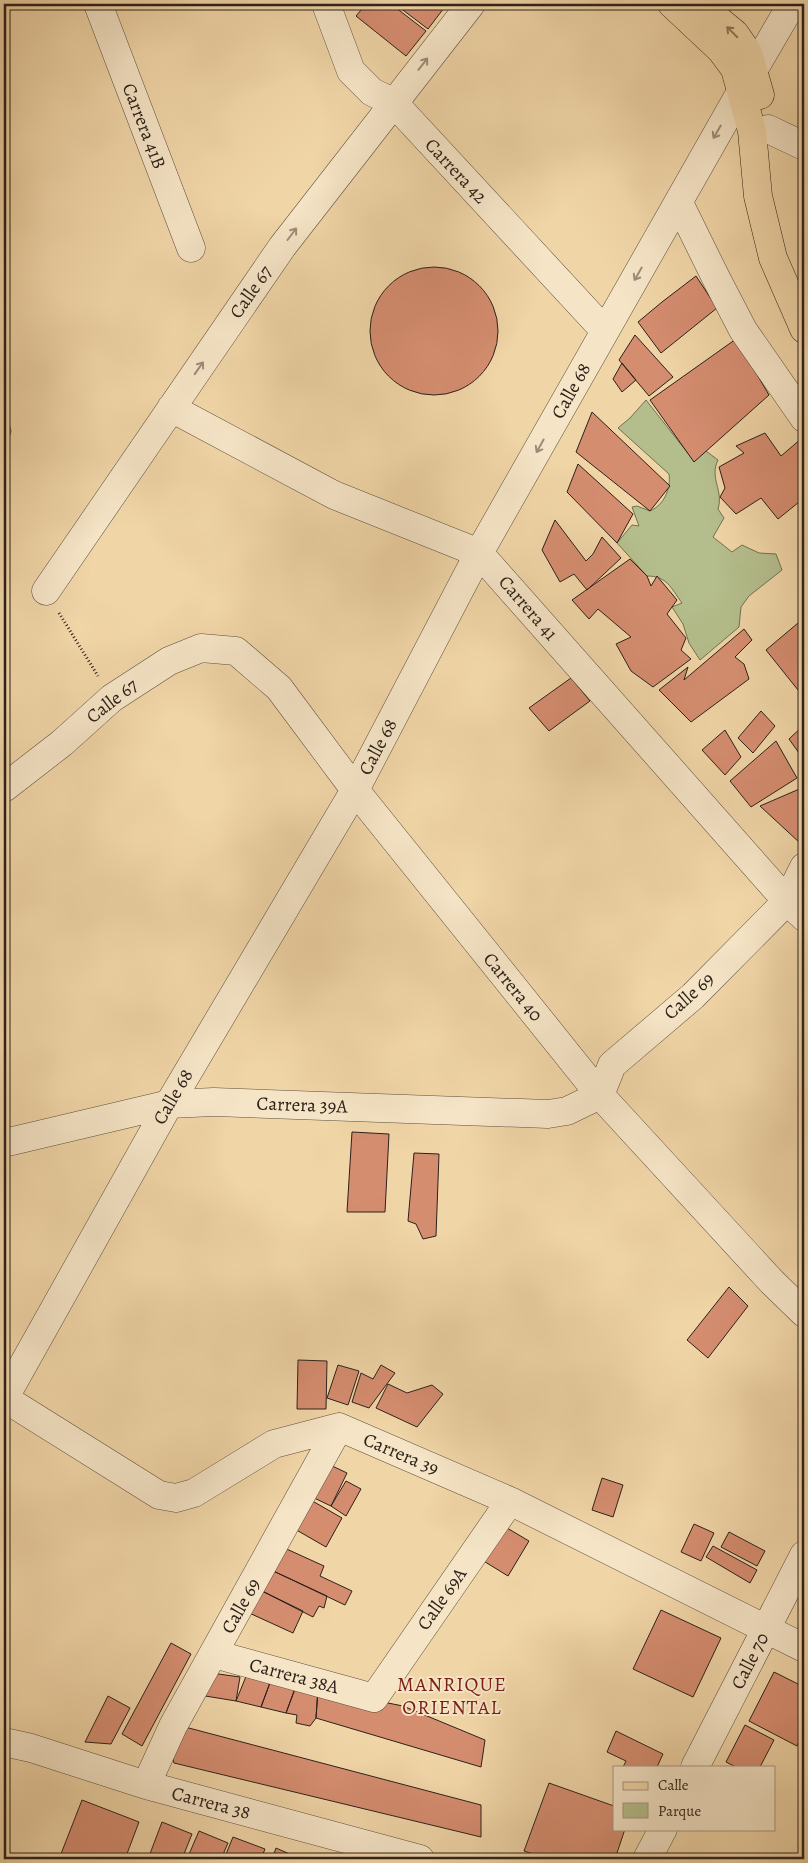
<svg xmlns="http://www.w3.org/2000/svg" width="808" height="1863" viewBox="0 0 808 1863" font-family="Alegreya,serif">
<rect width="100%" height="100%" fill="#f0d5a7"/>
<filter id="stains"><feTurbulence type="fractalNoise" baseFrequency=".004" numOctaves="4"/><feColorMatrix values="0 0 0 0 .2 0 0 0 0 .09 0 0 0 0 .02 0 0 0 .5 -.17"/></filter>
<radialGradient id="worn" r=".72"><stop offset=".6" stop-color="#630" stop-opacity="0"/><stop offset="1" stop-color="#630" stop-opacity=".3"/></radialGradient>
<!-- green -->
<path fill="#b4be8c" stroke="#707053" d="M646,400L694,461L706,451L718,460C709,478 724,491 718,509L724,518L713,537L732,552L742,545L759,553L776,554L782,570L749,596L741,607L739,627L700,660L689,643L683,624L672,607L682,603C671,588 667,576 647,576L617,543L632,525L639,526L632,507L637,506L650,511C664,505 671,489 669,474L618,428L630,418Z"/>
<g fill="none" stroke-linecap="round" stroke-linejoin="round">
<!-- stream -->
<path stroke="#6f7c6c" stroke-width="9" d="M4,419L7,431L4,442"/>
</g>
<!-- building -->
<path fill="#d58d70" stroke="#2c211a" d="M366,4H391L426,31L406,56L356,16Z
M395,4H447L428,29Z
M370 331a64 64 0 1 1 128 0a64 64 0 1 1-128 0Z
M696,276L717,308L661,353L638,322L662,302Z
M635,335L673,377L649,396L619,360Z
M736,339L769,395L694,462L650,400Z
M622,363L636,380L622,392L613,379Z
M592,412L670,486L650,511L576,452Z
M765,433L781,456L802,438L804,444V498L778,519L761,498L736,514L720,497L725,488L719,467L744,453L736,446Z
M578,464L633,514L617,543L567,492Z
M555,520L586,561L593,554L602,537L621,558L587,590L574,574L560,582L542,550Z
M630,559L647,576L651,586L657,576L677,600L667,614L686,638L681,650L691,659L653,687L631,671L616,644L631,637L598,609L589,619L572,600Z
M804,618V686L798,690L766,650Z
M744,629L752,640L735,657L744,664L749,679L691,722L659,690L688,667L684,680Z
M571,678L590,701L549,731L529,708Z
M761,711L775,726L753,753L738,738Z
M804,725V760L789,739Z
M725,730L741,757L725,775L702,750Z
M776,741L797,778L751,807L730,781Z
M804,787V828L800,843L760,806Z
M352,1132L389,1134L385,1212H347Z
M414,1153L439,1154L436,1236L423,1239L416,1224L408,1221Z
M729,1287L748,1306L708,1358L687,1340Z
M298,1360L327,1361L326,1409H297Z
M338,1365L359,1371L348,1405L327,1398Z
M381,1365L395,1373L369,1408L352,1402L361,1373L373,1379Z
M388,1384L407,1393L432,1385L443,1394L417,1427L376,1408Z
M328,1464L347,1473L331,1506L312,1497Z
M602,1478L623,1485L613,1517L592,1510Z
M346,1481L361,1489L346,1516L331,1506Z
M309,1499L342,1518L326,1547L293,1528Z
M694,1524L714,1533L701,1561L681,1552Z
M502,1525L529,1541L508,1576L482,1560Z
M729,1532L765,1551L757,1566L721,1547Z
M280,1546L324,1566L320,1576L352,1591L345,1605L269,1569Z
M713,1546L757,1570L750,1583L706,1557Z
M269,1569L327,1596L324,1608L319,1606L313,1617L258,1589Z
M258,1589L303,1611L293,1633L247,1612Z
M661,1610L721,1638L693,1697L633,1669Z
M171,1643L191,1654L142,1746L122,1734Z
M774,1672L804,1687V1731L797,1746L749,1721Z
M211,1673L240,1677L236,1701L199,1695Z
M247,1674L271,1680L261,1707L236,1701Z
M271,1680L296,1686L286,1713L261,1707Z
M296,1686L318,1689L316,1718L310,1726L296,1723L297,1715L286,1713Z
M318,1689L403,1706L485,1740L481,1767L316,1718Z
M108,1696L130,1708L111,1744L85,1742Z
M745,1725L774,1740L760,1767H736L726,1762Z
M185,1727L481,1805V1837L174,1763L168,1740Z
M616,1731L663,1754L657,1767H623L626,1761L607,1752Z
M549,1783L614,1806V1829H625L615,1859H547L524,1851Z
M82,1800L139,1822L125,1859H59Z
M162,1822L192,1834L182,1859H148Z
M199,1831L228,1843L221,1859H187Z
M233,1837L265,1849L261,1859H224Z
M276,1848L301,1859H272Z"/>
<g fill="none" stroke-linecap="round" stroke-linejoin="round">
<defs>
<path id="minor" d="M98,4L191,248
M326,4L351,71L372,92L393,102L605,331
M754,69L792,4
M768,129L804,146
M679,203L716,278L743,330L804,418
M171,408L334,495L479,553L787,901L804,917
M46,591L282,247L471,4
M4,788L62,743L112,698L169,661L201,648L236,651L279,688L355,790L600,1095L772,1282L804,1313
M4,1143L169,1104L214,1102L548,1114L567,1111L600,1095L612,1065L693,996L787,901L804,867
M4,1398L159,1495L176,1498L194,1493L274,1444L339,1427L510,1501L804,1648
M4,1399L169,1104L355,790L479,553L742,90
M214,1654L374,1698L510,1501
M4,1742L31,1748L146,1785L420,1859
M695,1767L804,1555
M146,1785L173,1726L339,1427
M647,1859L663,1829"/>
<path id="major" d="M672,4L721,50L735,69L752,131L758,196L773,258L804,329
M699,4L735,34L748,53L760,95"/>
</defs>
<!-- minor casing -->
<use href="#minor" stroke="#5d4e3d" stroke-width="29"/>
<!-- major casing -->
<use href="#major" stroke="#2c211a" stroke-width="29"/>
<!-- path -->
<path stroke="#2c211a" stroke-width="3" stroke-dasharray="1 2.5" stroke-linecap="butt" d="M59,613L98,676"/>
<!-- minor -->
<use href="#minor" stroke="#f5e4c6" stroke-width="28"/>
<!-- major -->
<use href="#major" stroke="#f0d5a7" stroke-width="28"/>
</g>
<!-- one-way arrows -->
<defs><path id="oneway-shaft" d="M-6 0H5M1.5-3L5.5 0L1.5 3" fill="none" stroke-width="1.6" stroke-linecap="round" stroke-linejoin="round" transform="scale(1.25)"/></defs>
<use stroke="#8e7b60" href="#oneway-shaft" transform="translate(732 32) rotate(-135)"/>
<g stroke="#9b8c79">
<use href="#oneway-shaft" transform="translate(423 64) rotate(-52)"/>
<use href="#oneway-shaft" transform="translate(717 132) rotate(120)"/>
<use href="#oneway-shaft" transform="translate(292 234) rotate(-53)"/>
<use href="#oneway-shaft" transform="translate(638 274) rotate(120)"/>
<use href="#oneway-shaft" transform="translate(199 368) rotate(-55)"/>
<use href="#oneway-shaft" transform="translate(540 446) rotate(119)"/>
</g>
<g text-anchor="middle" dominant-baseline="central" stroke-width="4" stroke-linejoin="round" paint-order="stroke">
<!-- street labels -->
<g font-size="19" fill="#2c211a" stroke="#f5e4c6">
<text transform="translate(144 126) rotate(69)">Carrera 41B</text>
<text transform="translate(456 171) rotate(47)">Carrera 42</text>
<text transform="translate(251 292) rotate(-55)">Calle 67</text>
<text transform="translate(571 391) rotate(-61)">Calle 68</text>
<text transform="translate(528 608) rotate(49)">Carrera 41</text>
<text transform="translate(112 701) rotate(-38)">Calle 67</text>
<text transform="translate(378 747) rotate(-62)">Calle 68</text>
<text transform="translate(513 987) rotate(51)">Carrera 40</text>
<text transform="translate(689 996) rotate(-42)">Calle 69</text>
<text transform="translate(173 1097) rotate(-60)">Calle 68</text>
<text transform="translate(302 1105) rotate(2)">Carrera 39A</text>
<text transform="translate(401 1454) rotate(23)">Carrera 39</text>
<text transform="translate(442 1599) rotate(-55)">Calle 69A</text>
<text transform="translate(241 1606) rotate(-61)">Calle 69</text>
<text transform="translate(750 1661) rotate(-63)">Calle 70</text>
<text transform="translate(294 1676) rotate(15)">Carrera 38A</text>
<text transform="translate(211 1803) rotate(15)">Carrera 38</text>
</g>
<!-- neighbourhood labels -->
<g font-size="20" letter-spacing="1" fill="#7a1f14" stroke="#f5e4c6">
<text x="452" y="1684">MANRIQUE<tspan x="452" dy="23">ORIENTAL</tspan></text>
</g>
</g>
<!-- margin -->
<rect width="808" height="1863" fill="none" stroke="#f0d5a7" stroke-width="20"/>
<rect x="5" y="5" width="798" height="1853" fill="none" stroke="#2c211a" stroke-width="2.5"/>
<rect x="10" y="10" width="788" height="1843" fill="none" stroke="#2c211a"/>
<!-- legend -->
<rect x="613" y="1766" width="162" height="65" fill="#f5e4c6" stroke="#a59681"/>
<rect x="623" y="1782" width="25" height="8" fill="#f0d5a7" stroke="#a59681"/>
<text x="658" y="1790" font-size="15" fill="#2c211a">Calle</text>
<rect x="623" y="1803" width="25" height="15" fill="#b4be8c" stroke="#a59681"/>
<text x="658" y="1816" font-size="15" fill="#2c211a">Parque</text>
<rect width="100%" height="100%" filter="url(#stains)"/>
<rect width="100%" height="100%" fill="url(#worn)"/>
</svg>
